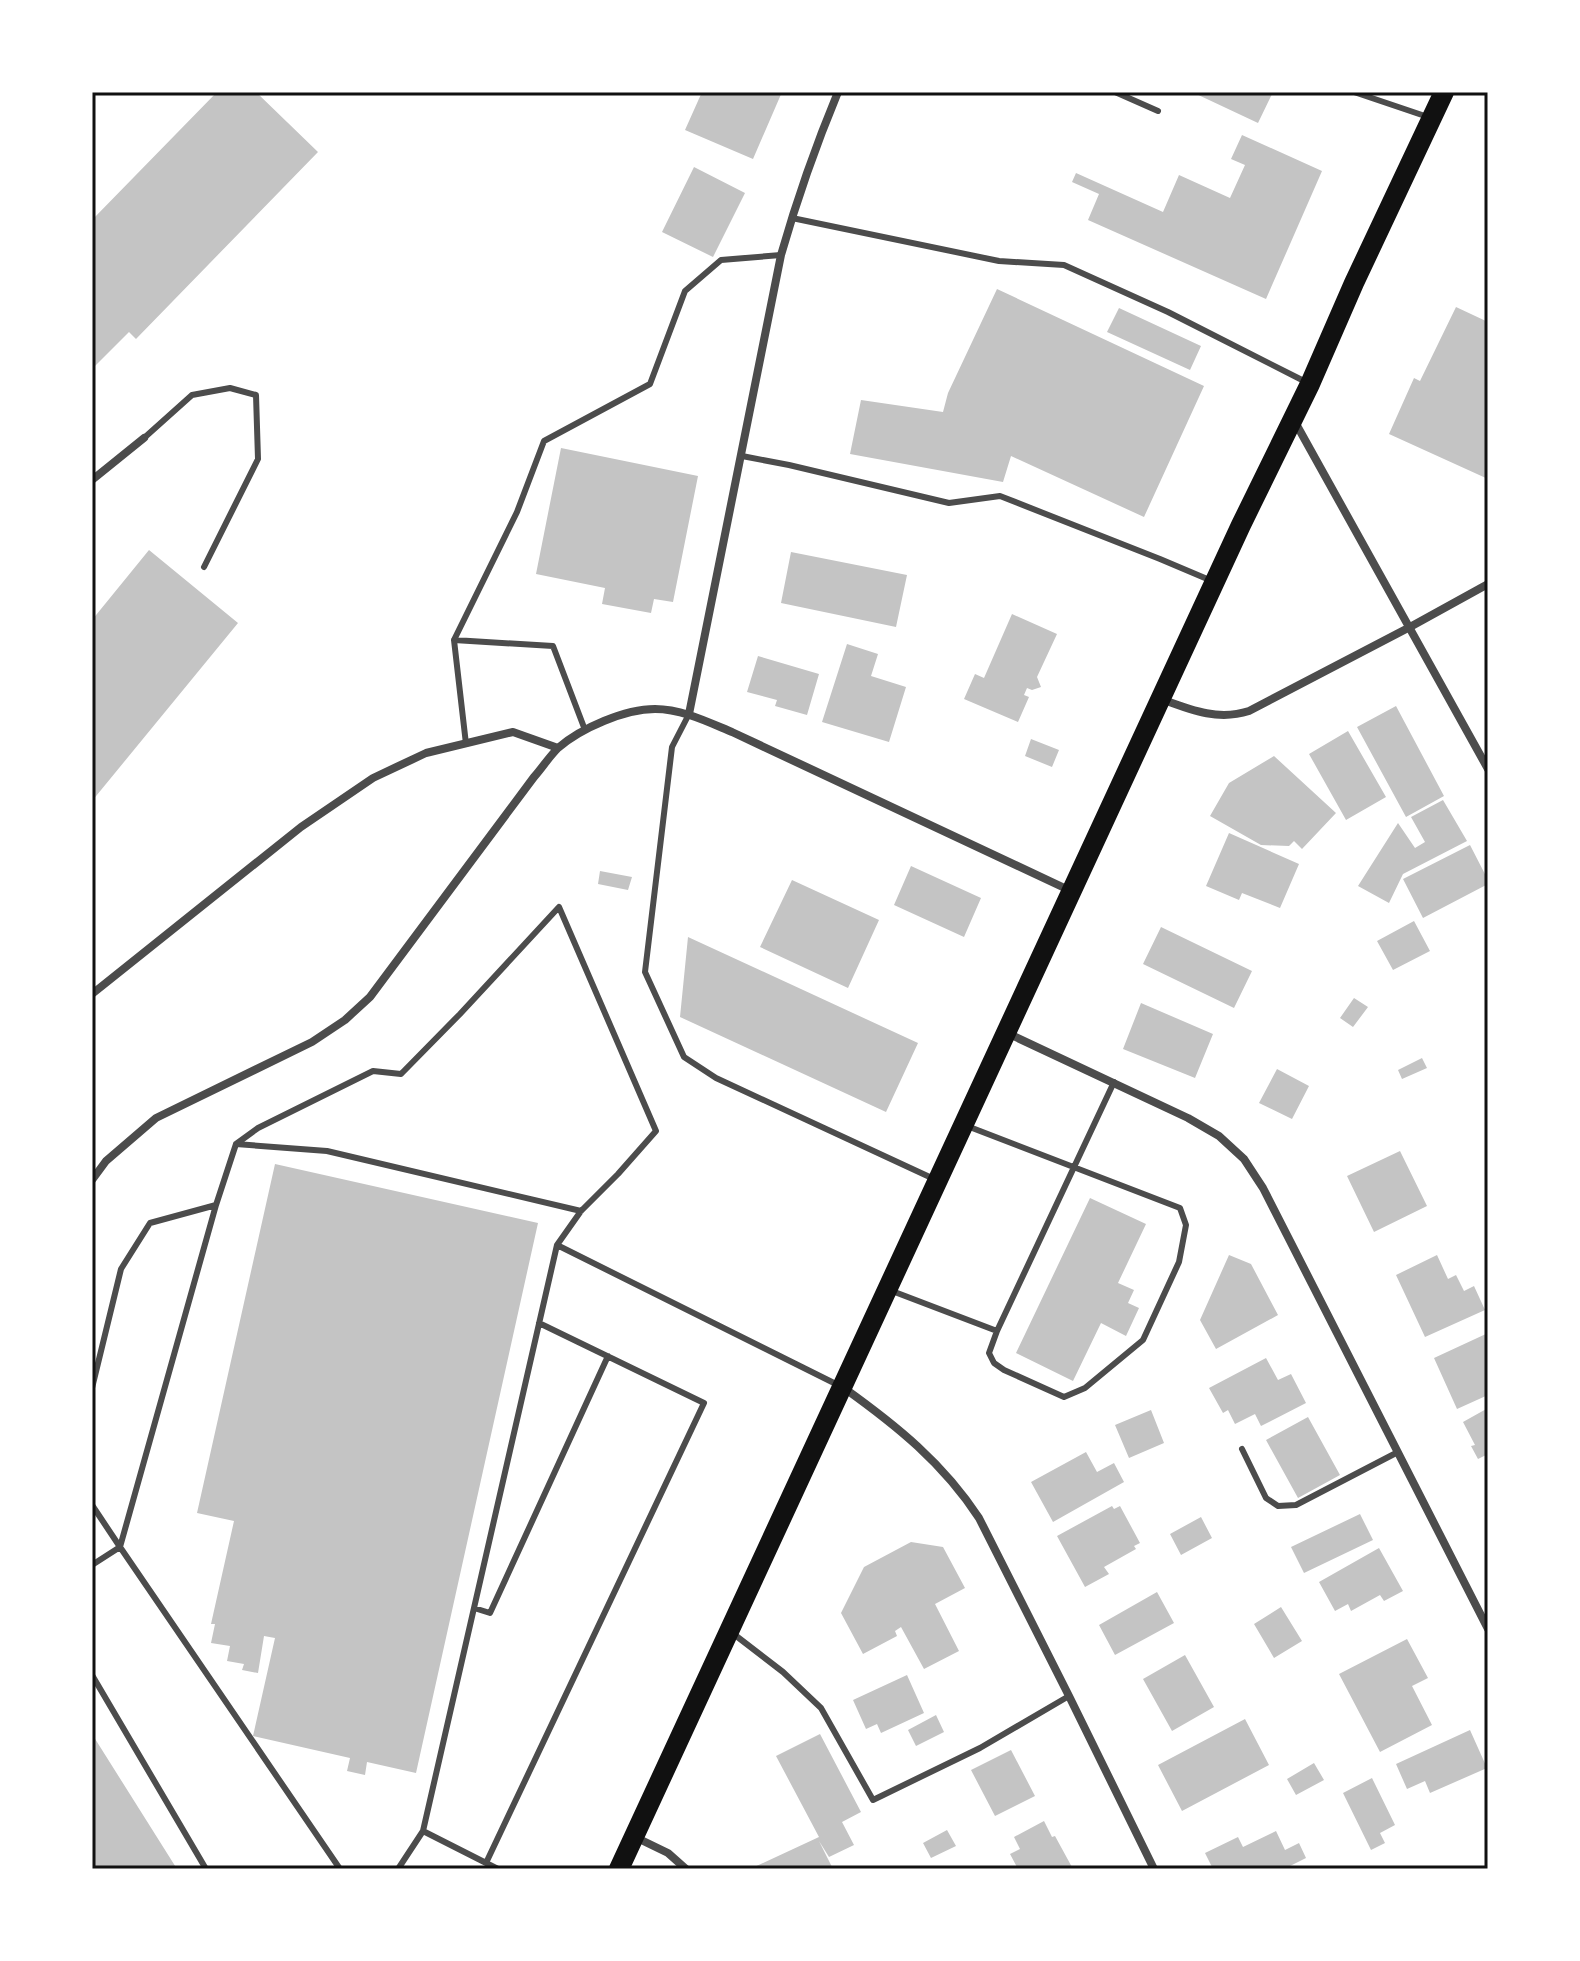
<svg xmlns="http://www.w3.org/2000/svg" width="1580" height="1961" viewBox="0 0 1580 1961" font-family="Raleway,sans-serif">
<rect width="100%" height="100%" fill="#fff"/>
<!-- building -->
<path fill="#c4c4c4" d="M217,92H256L318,152L136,339L129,332L92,369V220Z
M702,92H782L753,159L685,130Z
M1192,92H1273L1258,123Z
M1242,135L1322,171L1266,299L1088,220L1099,194L1072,182L1076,173L1163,212L1179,175L1230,198L1245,165L1231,159Z
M694,167L745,193L713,257L662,232Z
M997,289L1204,386L1144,517L1011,456L1003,482L850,454L861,400L943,412L948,393Z
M1456,307L1488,322V479L1389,434L1414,378L1420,381Z
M1119,308L1201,346L1190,370L1107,332Z
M561,448L698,476L673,602L654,599L651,613L602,604L605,588L536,574Z
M149,550L238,623L92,801V620Z
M791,552L907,575L896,627L781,603Z
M1012,614L1057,634L1037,677L1041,687L1032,690L1027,688L1024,695L1029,697L1018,722L964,699L975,674L984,678Z
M847,644L878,654L871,676L906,687L889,742L822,722Z
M758,656L819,674L807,715L775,706L777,700L747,692Z
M1396,706L1444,796L1406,817L1357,727Z
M1348,731L1386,797L1346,820L1309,754Z
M1031,739L1059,750L1052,767L1025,756Z
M1274,756L1336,813L1302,849L1294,841L1289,846L1261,845L1210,816L1229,783Z
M1443,800L1467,841L1403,874L1389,903L1358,886L1398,823L1415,848L1425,842L1411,817Z
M1229,833L1299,864L1280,908L1242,893L1239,900L1206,886Z
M1470,845L1488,880V884L1423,918L1403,879Z
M911,866L981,898L964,937L894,905Z
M600,871L632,877L628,890L598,884Z
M792,880L879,920L848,988L760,947Z
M1414,921L1430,951L1393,970L1377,941Z
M1161,927L1252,971L1234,1008L1143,964Z
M688,937L918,1043L886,1112L680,1017Z
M1354,998L1368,1007L1353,1027L1340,1018Z
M1141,1003L1213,1034L1195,1078L1123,1049Z
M1422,1058L1427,1068L1402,1079L1398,1070Z
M1277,1069L1309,1086L1292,1119L1259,1103Z
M1400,1151L1427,1206L1374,1232L1347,1176Z
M275,1164L538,1223L416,1773L367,1762L365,1775L347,1771L350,1758L253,1736L275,1638L264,1636L258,1673L242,1670L244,1664L227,1661L230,1646L211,1643L215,1624H211L234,1521L197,1513Z
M1090,1198L1146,1224L1118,1283L1134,1290L1128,1303L1139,1308L1126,1336L1101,1323L1073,1381L1016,1353Z
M1229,1255L1251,1264L1278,1315L1216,1349L1200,1320Z
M1437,1255L1448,1279L1456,1275L1464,1291L1474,1286L1485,1310L1425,1337L1396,1275Z
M1488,1333V1395L1457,1409L1434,1358Z
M1266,1358L1278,1380L1291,1374L1306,1403L1261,1426L1255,1414L1235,1424L1228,1410L1223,1413L1209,1388Z
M1488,1408V1454L1478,1459L1471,1446L1475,1445L1463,1422Z
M1151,1410L1164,1443L1129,1458L1115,1425Z
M1308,1417L1340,1475L1298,1498L1266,1440Z
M1086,1452L1097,1472L1114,1463L1124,1482L1053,1522L1031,1482Z
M1112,1506L1114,1509L1120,1506L1140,1543L1134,1546L1136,1549L1104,1567L1109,1574L1085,1587L1057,1536Z
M1360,1514L1373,1540L1304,1573L1291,1547Z
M1201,1517L1212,1538L1181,1555L1170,1534Z
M911,1542L943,1547L965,1588L935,1604L959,1651L924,1669L901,1627L895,1631L897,1636L863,1654L841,1613L864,1567Z
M1379,1548L1403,1591L1384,1601L1380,1595L1351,1611L1348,1604L1335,1611L1319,1582Z
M1157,1592L1174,1623L1115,1655L1099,1625Z
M1281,1607L1302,1641L1274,1658L1254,1624Z
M1407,1639L1428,1678L1412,1686L1432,1725L1380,1752L1339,1674Z
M1185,1655L1214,1707L1172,1731L1143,1679Z
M907,1675L924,1713L881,1733L877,1724L866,1729L853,1700Z
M936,1715L944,1732L916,1746L908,1730Z
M1245,1719L1269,1765L1182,1811L1158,1765Z
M1470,1730L1487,1768L1430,1793L1425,1781L1407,1789L1396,1764Z
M92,1734L177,1869H92Z
M820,1734L861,1812L842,1822L854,1845L829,1857L819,1841L833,1869H750L819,1837L776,1756Z
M1011,1750L1035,1796L995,1816L971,1770Z
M1314,1763L1324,1780L1296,1795L1287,1779Z
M1372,1778L1395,1825L1380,1833L1385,1843L1371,1850L1343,1793Z
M1044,1821L1052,1837L1055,1836L1073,1869H1018L1010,1854L1020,1849L1014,1837Z
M947,1830L956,1846L931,1858L923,1843Z
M1276,1831L1285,1850L1299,1843L1306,1858L1284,1869H1213L1205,1853L1238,1837L1243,1847Z"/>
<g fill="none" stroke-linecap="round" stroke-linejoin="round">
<!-- service -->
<path stroke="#4c4c4c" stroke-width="6" d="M1115,92L1158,111
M1354,92L1428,117
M792,218L999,261L1064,265L1168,312L1306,382
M144,438L192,395L230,388L256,395L258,459L204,567
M742,456L789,465L949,503L1000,496L1160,559L1212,581
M454,640L553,646L585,730
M689,714L672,747L645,972L684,1057L716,1078L934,1179
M466,744L454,640L517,512L544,441L650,384L685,291L721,260L781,255
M967,1126L1180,1208L1186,1225L1179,1262L1143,1340L1085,1388L1064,1397L1004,1370L994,1363L989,1353L997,1331L1114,1082
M236,1144L327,1151L581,1211
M557,1245L840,1386
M892,1291L997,1331
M92,1388L121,1269L150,1223L216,1205
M1242,1449L1266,1498L1278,1506L1296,1505L1398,1452
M92,1505L120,1547L92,1565
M474,1608L490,1613L608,1356
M731,1632L783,1672L821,1708L873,1800L980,1748L1069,1696
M92,1675L206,1869
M423,1831L498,1869
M486,1863L704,1403L539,1323
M340,1869L120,1547L216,1205L236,1144L258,1128L373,1071L401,1074L460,1014L559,907L656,1131L618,1174L581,1211L557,1245L423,1831L398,1869"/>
<!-- minor -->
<path stroke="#4c4c4c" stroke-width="8" d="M1295,422L1488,769
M92,480L144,438
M1161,699C1191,710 1218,721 1249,711L1410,627L1488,584
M689,714L781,255C797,199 816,145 838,92
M92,994L301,827L373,778L426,753L513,732L558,748
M1007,1033L1188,1118L1219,1136L1244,1159L1263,1188L1488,1629
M92,1180L106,1161L156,1118L312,1042L345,1020L370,997L534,777C542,768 549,757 558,748C581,728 625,709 655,709C682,709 708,722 732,732L1071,891
M844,1388C897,1426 943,1463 979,1518L1069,1696L1154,1869
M635,1837L668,1853L686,1869"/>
<!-- primary -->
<path stroke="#111" stroke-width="20" d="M619,1869L1241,525L1310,384L1354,283L1444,92"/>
</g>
<!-- border -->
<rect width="1580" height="1961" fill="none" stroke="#ffffff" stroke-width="188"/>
<rect x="94" y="94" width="1392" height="1773" fill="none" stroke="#111" stroke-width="3"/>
</svg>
